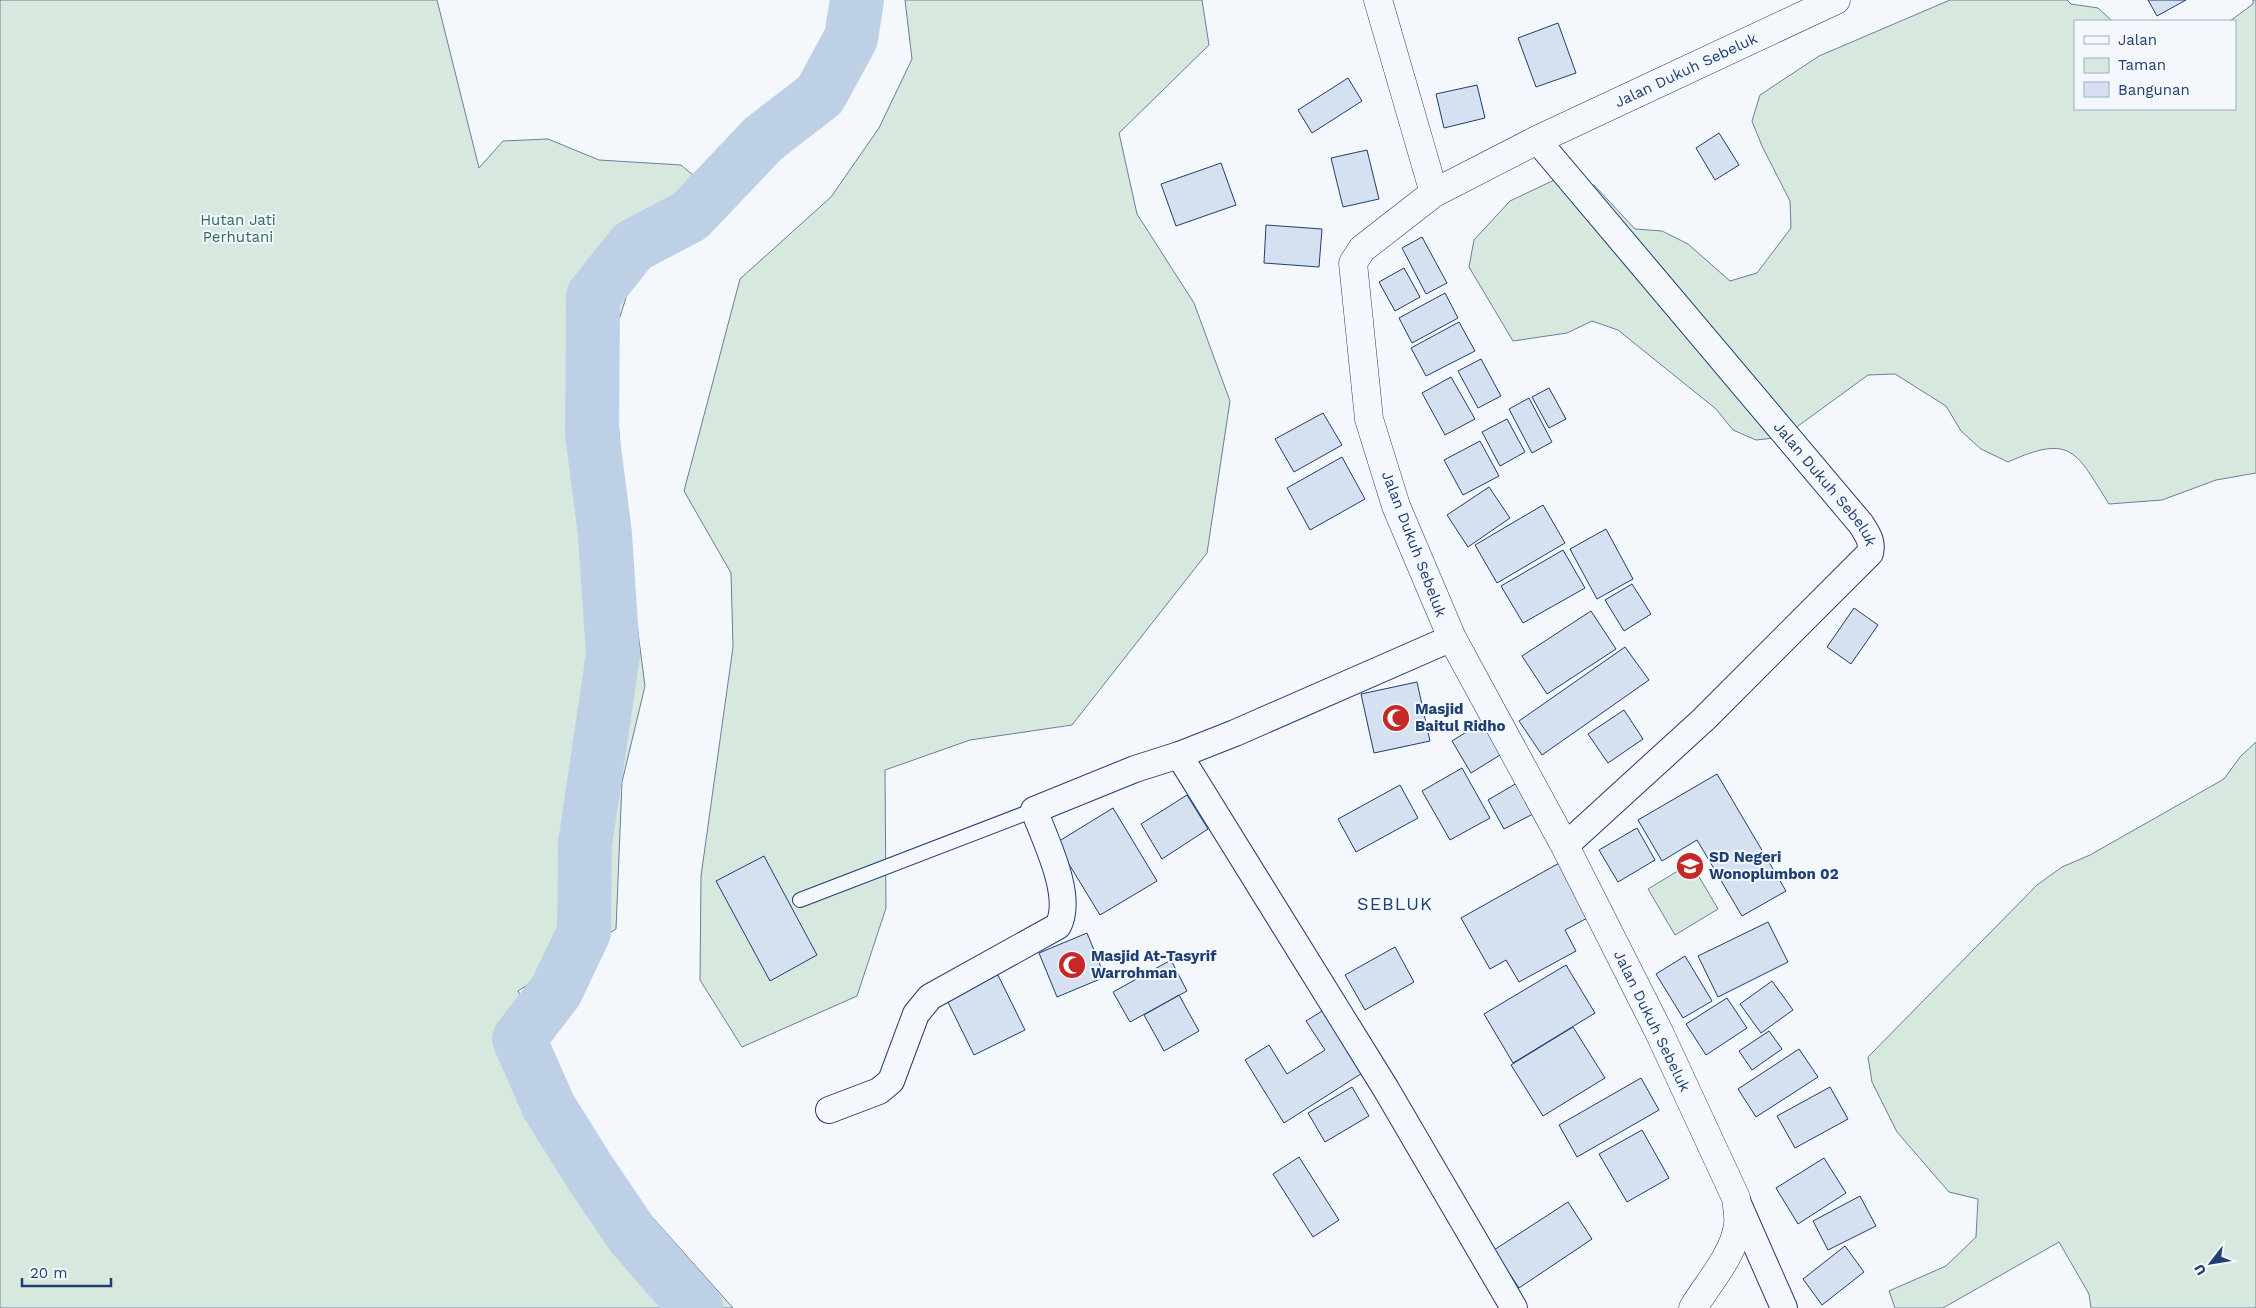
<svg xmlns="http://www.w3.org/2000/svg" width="2256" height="1308" viewBox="0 0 2256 1308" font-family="'Work Sans',sans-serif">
<rect width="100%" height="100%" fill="#f4f7fb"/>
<!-- green -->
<path fill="#d7e8df" stroke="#687fa3" d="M0,0H437L479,168L503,141L548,139L599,160L681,165L731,207L635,269L612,342L629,564L645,686L622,782L616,929L518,991L572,1101L637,1200L733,1308H0Z
M905,0H1202L1209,45L1119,133L1137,214L1194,303L1230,401L1207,553L1072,725L970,740L885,770L886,908L857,996L742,1047L700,980L701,876L733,647L731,573L684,491L740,279L831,197L879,128L912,59Z
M1950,0H2067L2071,4L2098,8L2112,21H2075V109H2235V21H2230L2253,4V0H2256V473L2216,480L2162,500L2109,504C2076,452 2072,433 2008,462L1981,449L1961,431L1946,406L1895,374L1868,375L1783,437L1756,440L1733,430L1716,409L1618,330L1592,321L1567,333L1513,341L1469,267L1474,240L1510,201L1569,173L1595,186L1635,229L1662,231L1688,244L1730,281L1757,273L1791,228L1790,201L1762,146L1752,121L1760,95L1819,56Z
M2256,742V1308H2091L2089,1294L2059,1242L1943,1308H1895L1889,1291L1946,1266L1976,1237L1978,1199L1949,1192L1897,1132L1872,1082L1868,1057L2037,885L2062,867L2090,855L2224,779L2240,757Z
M1691,863L1718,909L1675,935L1648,889Z"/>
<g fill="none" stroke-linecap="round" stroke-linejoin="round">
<!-- river -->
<path stroke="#bed0e5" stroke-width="54" d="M696,1308L633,1236L589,1171L549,1107L519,1039L556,991L584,932L585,844L613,655L605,534L592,433L593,296L633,246L690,216L763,139L820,95L851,38L857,0"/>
</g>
<!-- building -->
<path fill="#d5e0f0" stroke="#1d3f73" d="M2148,0H2186L2157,16Z
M1558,23L1576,73L1536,87L1518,38Z
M1348,78L1362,101L1312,133L1298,110Z
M1477,85L1485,118L1444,128L1436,94Z
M1719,133L1739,165L1715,180L1696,148Z
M1367,150L1379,199L1343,207L1331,158Z
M1221,163L1236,205L1176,226L1161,184Z
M1266,225L1322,229L1319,267L1264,263Z
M1422,237L1447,283L1426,294L1402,248Z
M1404,268L1420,297L1395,311L1379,282Z
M1445,293L1458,318L1412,343L1399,318Z
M1459,322L1475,351L1426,376L1411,348Z
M1481,359L1501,396L1478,408L1458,371Z
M1451,377L1475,419L1445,435L1422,393Z
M1549,388L1566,419L1549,428L1532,397Z
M1529,398L1552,442L1532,453L1509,409Z
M1323,413L1342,445L1294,472L1275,439Z
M1507,419L1525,452L1500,466L1482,432Z
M1480,441L1499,476L1463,495L1444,460Z
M1342,457L1365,499L1310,530L1287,488Z
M1489,487L1510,518L1468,547L1447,515Z
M1543,505L1565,543L1497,583L1475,545Z
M1606,529L1633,579L1597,599L1570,549Z
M1563,550L1585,588L1523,623L1501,586Z
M1632,584L1651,614L1624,631L1605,600Z
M1854,608L1878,625L1851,664L1827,647Z
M1591,611L1616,649L1547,694L1522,656Z
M1625,647L1649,680L1542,755L1519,721Z
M1417,682L1430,741L1374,753L1361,694Z
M1624,710L1643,739L1608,763L1588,734Z
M1489,718L1508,750L1471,773L1452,741Z
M1462,768L1490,818L1450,840L1422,791Z
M1717,774L1786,891L1742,916L1697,840L1662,861L1638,820Z
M1517,783L1533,814L1504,829L1488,800Z
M1400,785L1418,818L1356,852L1338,819Z
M1187,795L1208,829L1162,859L1141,824Z
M1113,808L1157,881L1100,915L1056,843Z
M1637,828L1655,860L1618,882L1599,850Z
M764,856L817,955L770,981L716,881Z
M1561,862L1591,916L1565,930L1576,951L1519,982L1506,960L1490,969L1461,918Z
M1768,922L1788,962L1718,997L1698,956Z
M1087,933L1105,977L1057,997L1039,953Z
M1395,947L1414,982L1365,1010L1345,975Z
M1685,956L1712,1001L1683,1018L1656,974Z
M1171,960L1187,991L1130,1022L1113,992Z
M1566,965L1595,1013L1513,1063L1484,1014Z
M995,969L1025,1030L974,1055L944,994Z
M1772,981L1793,1010L1761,1033L1740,1004Z
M1179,995L1199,1031L1164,1051L1144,1015Z
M1727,998L1747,1028L1706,1055L1686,1024Z
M1327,1008L1367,1070L1284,1123L1245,1060L1269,1045L1287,1074L1325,1050L1306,1021Z
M1573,1027L1605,1078L1543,1116L1511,1065Z
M1769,1031L1782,1049L1752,1070L1739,1051Z
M1799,1049L1818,1077L1756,1117L1738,1089Z
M1641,1078L1659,1110L1577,1157L1559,1125Z
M1352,1087L1369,1116L1325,1142L1308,1113Z
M1830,1087L1848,1119L1795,1148L1777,1116Z
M1642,1130L1669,1178L1627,1202L1599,1154Z
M1299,1157L1339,1220L1313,1237L1273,1174Z
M1824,1158L1846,1193L1798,1224L1776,1188Z
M1860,1196L1876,1226L1828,1250L1813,1221Z
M1568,1202L1592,1239L1519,1288L1494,1250Z
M1845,1246L1864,1272L1822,1305L1803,1279Z"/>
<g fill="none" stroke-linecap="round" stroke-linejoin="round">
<defs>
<path id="service" d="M800,900L1034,810"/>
<g id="minor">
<path id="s1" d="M1537,140L1861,524C1867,534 1873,541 1870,553L1703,720L1565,846"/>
<path d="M1179,755L1386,1089L1514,1308"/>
<path d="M829,1110L879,1091L891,1081L916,1014L930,997L1058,926C1074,896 1045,840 1034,810L1135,769L1179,755L1235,733L1452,638"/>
<path d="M1736,1199L1784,1308"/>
</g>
<g id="tertiary">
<path d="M1378,0L1434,193"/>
<path id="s2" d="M1693,1308C1708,1283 1734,1255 1738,1225C1739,1217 1737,1207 1736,1198L1659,1032L1565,846L1452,638L1396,506L1369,419L1353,263L1362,249L1434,193L1537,140L1836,0"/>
</g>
</defs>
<!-- service casing -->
<use href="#service" stroke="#1d3f73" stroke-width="16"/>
<!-- minor casing -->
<use href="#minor" stroke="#1d3f73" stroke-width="28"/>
<!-- tertiary casing -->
<use href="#tertiary" stroke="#1d3f73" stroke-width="29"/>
<!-- service -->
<use href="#service" stroke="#f4f7fb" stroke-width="14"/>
<!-- minor -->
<use href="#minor" stroke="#f4f7fb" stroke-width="26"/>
<!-- tertiary -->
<use href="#tertiary" stroke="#f4f7fb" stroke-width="28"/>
</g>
<!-- icons -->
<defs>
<symbol id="mosque-disc" viewBox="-11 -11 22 22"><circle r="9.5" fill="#c62828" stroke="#f4f7fb"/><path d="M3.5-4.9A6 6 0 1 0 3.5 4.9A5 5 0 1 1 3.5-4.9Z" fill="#fff"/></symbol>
<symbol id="school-disc" viewBox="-11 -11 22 22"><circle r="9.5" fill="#c62828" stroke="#f4f7fb"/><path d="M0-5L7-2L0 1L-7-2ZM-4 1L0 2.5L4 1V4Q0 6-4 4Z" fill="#fff"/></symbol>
</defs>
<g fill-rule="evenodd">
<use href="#mosque-disc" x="1380" y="702" width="32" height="32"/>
<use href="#school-disc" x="1674" y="850" width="32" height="32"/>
<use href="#mosque-disc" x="1056" y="949" width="32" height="32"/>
</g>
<g text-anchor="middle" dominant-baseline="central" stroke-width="4" stroke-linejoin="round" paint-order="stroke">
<!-- street labels -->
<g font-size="15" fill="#1d3f73" stroke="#f4f7fb">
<text stroke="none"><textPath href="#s2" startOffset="1530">Jalan Dukuh Sebeluk</textPath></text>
<text stroke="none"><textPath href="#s1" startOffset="449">Jalan Dukuh Sebeluk</textPath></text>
<text transform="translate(1414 544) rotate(69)">Jalan Dukuh Sebeluk</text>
<text transform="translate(1652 1021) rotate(64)">Jalan Dukuh Sebeluk</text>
</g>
<!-- park labels -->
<g font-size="15" fill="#2c6c60" stroke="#f4f7fb">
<text x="238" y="220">Hutan Jati<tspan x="238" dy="17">Perhutani</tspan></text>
</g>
<!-- poi labels -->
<g font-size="15" font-weight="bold" fill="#1d3f73" stroke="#f4f7fb" text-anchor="start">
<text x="1415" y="709">Masjid<tspan x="1415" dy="17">Baitul Ridho</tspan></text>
<text x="1709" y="857">SD Negeri<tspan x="1709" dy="17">Wonoplumbon 02</tspan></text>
<text x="1091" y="956">Masjid At-Tasyrif<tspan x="1091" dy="17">Warrohman</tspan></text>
</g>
<!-- quarter labels -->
<g font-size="18" letter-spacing="1" fill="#1d3f73" stroke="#f4f7fb">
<text x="1395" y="903">SEBLUK</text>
</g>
</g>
<!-- legend -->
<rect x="2074" y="20" width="162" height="90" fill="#f4f7fb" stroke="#9eadc5"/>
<rect x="2084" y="36" width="25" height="8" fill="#f4f7fb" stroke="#9eadc5"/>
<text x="2118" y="45" font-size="15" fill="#1d3f73">Jalan</text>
<rect x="2084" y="58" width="25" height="15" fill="#d7e8df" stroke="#9eadc5"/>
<text x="2118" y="70" font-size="15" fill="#1d3f73">Taman</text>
<rect x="2084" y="82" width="25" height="15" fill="#d5e0f0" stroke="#9eadc5"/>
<text x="2118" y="95" font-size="15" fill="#1d3f73">Bangunan</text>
<!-- north arrow -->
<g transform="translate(2211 1263) rotate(239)" stroke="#f4f7fb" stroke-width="4" paint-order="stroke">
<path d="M0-4L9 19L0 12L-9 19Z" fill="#1d3f73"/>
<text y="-8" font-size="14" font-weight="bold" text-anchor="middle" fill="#1d3f73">U</text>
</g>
<!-- scale -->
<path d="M22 1278v8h89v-8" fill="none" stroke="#1d3f73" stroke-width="2.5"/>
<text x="30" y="1278" font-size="15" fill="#1d3f73" stroke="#f4f7fb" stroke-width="4" paint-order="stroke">20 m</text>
</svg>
